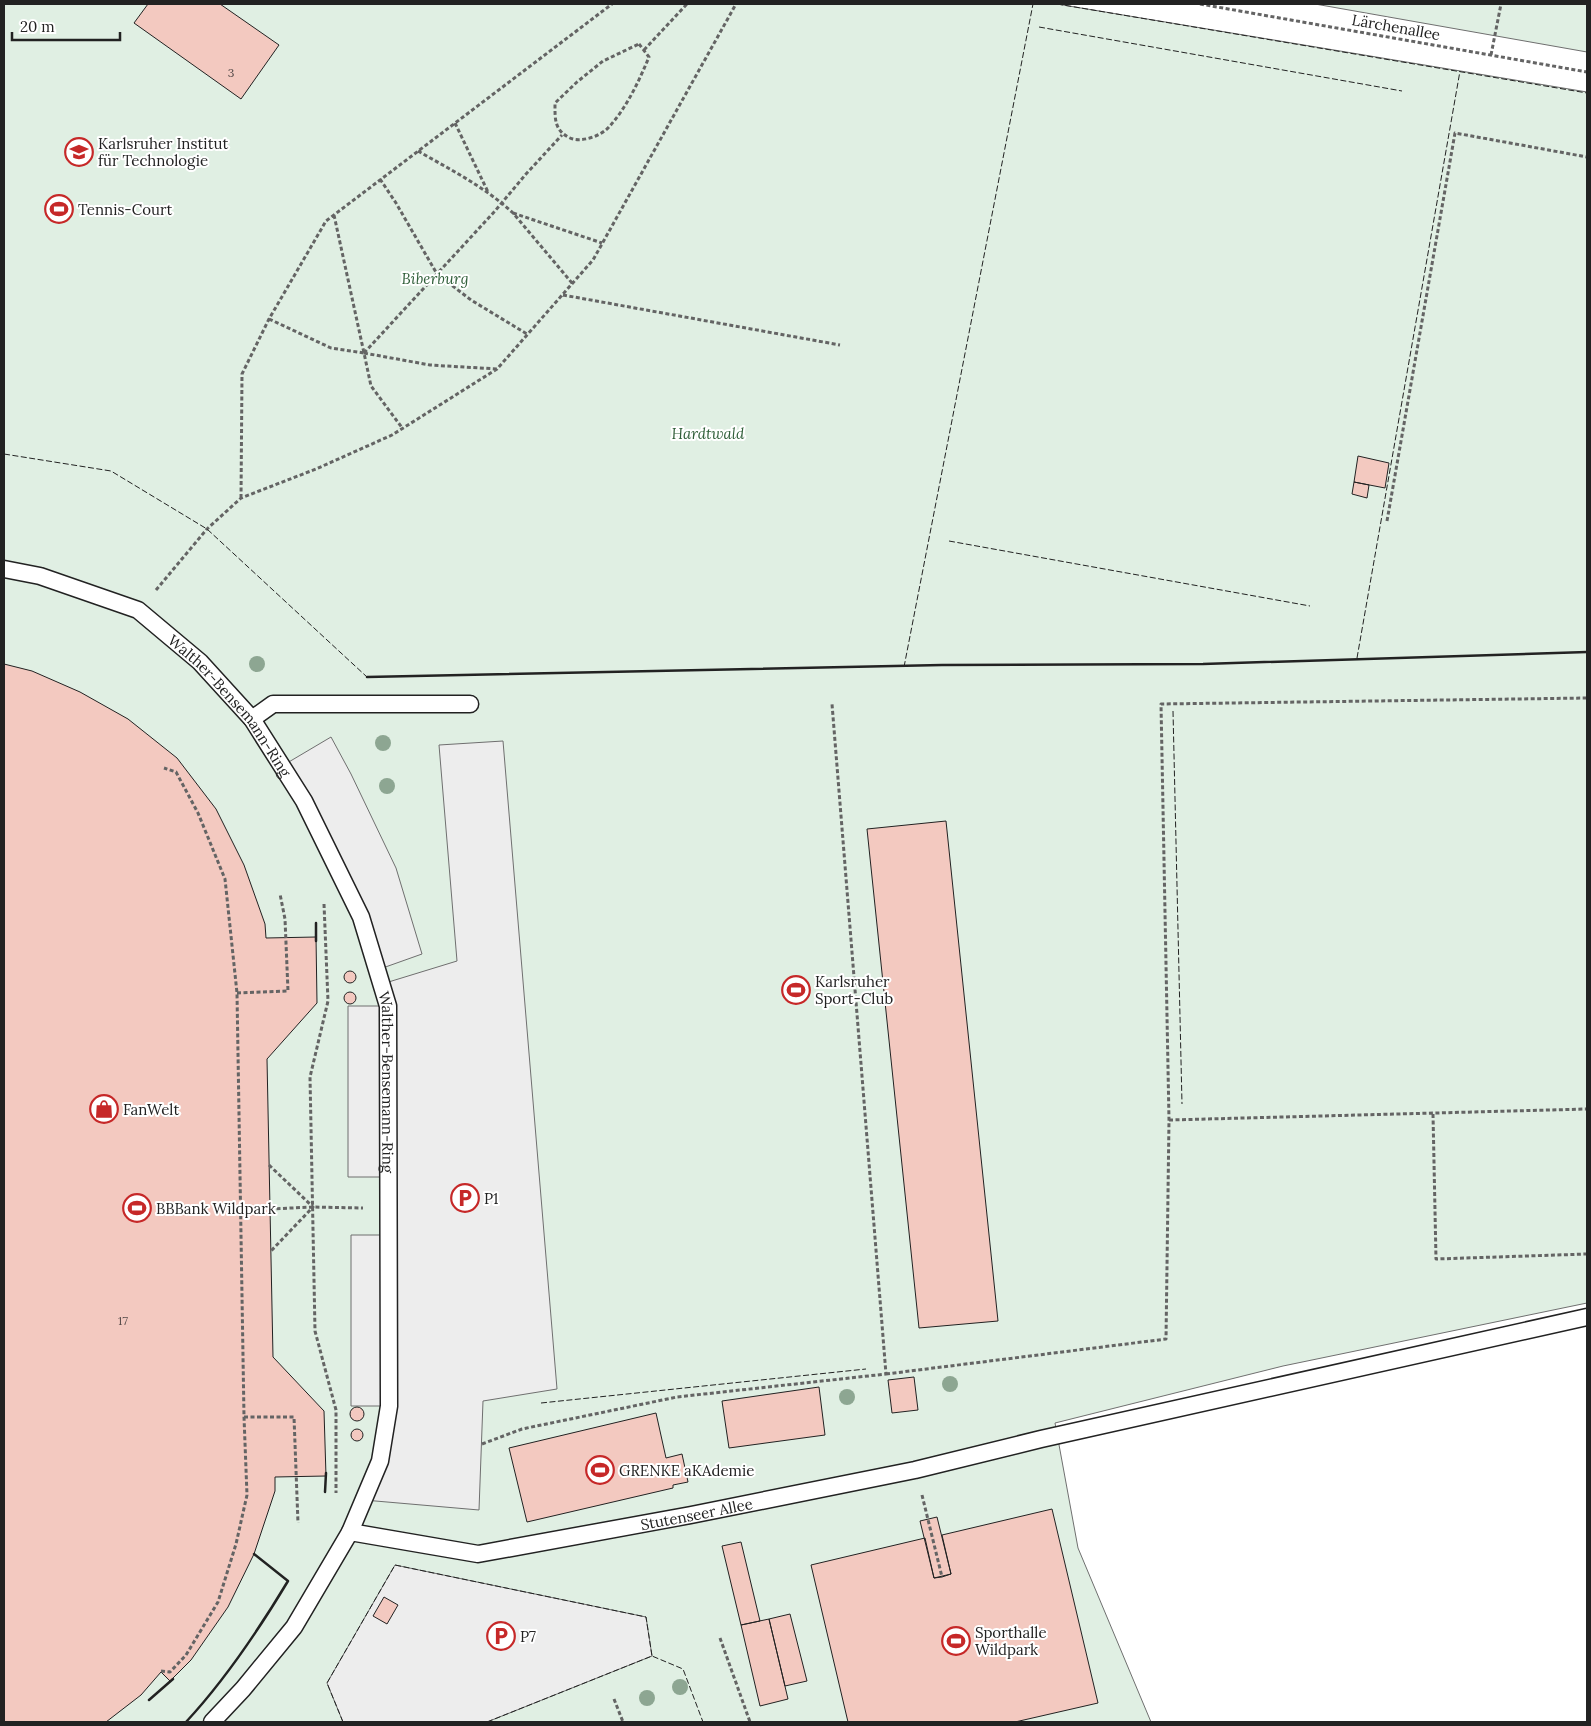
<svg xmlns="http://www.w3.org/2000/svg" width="1591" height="1726" viewBox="0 0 1591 1726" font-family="Lora,serif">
<rect width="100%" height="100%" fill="#fff"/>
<!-- green -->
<path fill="#e0efe3" stroke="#6f6f6f" d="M4,4H1057L1587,92V1303L1283,1366L1055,1423L1078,1548L1151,1722H4Z
M1315,4H1587V52Z"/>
<!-- parking -->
<path fill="#ededed" stroke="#6f6f6f" d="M331,737L351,774L396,868L422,954L377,970L282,766Z
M503,741L557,1389L483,1401L479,1510L364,1500L389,1406H351V1235H389L388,1177H348V1006H388L382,984L457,961L439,745Z
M395,1565L646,1617L652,1656L487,1722H343L327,1683Z"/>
<!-- building -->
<path fill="#f3c9c0" stroke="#222" d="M148,4H220L279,45L241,99L134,23Z
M1358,456L1389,463L1385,488L1354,482Z
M1354,482L1369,485L1367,498L1352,494Z
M4,664L32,671L80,692L128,719L177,758L216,809L244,865L265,924L266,938L316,937L317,1003L267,1059L273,1357L324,1411L326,1476L275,1477V1491L254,1554L228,1607L191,1660L170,1681L161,1672L141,1695L106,1722H4Z
M946,821L998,1321L919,1328L867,829Z
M344 977a6 6 0 1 1 12 0a6 6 0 1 1-12 0Z
M344 998a6 6 0 1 1 12 0a6 6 0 1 1-12 0Z
M914,1377L918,1410L892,1413L888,1380Z
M819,1387L825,1435L729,1448L722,1401Z
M350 1414a7 7 0 1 1 14 0a7 7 0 1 1-14 0Z
M656,1413L666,1458L682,1454L688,1482L673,1485V1488L527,1522L509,1448Z
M351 1435a6 6 0 1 1 12 0a6 6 0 1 1-12 0Z
M1052,1509L1098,1703L1015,1722H848L811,1565L925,1538L934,1578L942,1577L951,1574L942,1535Z
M937,1517L951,1574L934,1578L920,1521Z
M741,1542L760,1621L741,1625L722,1546Z
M384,1597L398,1605L387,1624L373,1616Z
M790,1614L807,1681L785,1686L769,1619Z
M769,1619L788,1699L760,1706L741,1625Z"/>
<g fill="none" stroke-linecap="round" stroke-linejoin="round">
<defs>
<g id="service">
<path id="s1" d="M4,569L40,576L138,610L200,662L252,719L304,801L361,917L388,1006L389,1406L380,1461L350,1532L294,1627L243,1689L212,1722"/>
<path d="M252,719L273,704H470"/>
<path id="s2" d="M350,1532L478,1554L691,1515L915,1470L1041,1439L1587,1317"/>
</g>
</defs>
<!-- service casing -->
<use href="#service" stroke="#222" stroke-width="19"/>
<!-- path -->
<path stroke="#646464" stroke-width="3" stroke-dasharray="4 2.5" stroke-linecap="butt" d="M1200,4L1587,72
M639,44L649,57C639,81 627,107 609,127C601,136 581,143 570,138C554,130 555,119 555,103L577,82L603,61Z
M644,50L687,4
M1491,55L1501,4
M455,123L488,192
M418,151C451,170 485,187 513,213L572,283
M380,179L396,203L437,274L471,300L527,334
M513,213L602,243
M334,215L364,353
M563,295L840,345
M269,319L331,348L364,353L371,386L403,429
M364,353L495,211L526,174L562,135
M364,353L430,365L497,369
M241,498L242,374L269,319L326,221L612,4
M1387,521L1455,133L1587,157
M156,590L207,529L241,498L316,469L392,435L497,369L593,260L736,4
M324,904L328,1001L310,1077L315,1331L336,1410V1493
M237,993L288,991L285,919L280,894
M1433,1114L1436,1259L1587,1254
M1169,1120L1587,1109
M269,1165L313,1207L271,1251
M270,1209L313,1207L363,1208
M886,1374L1166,1339L1169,1120L1161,704L1587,698
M244,1417H294L298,1523
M482,1444L522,1429L677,1397L886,1374L832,704
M922,1495L942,1577
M720,1638L750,1722
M161,1671L170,1672L186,1655L218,1602L236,1544L247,1495L244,1417L237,993L225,879L198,813L176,772L164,768
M614,1699L623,1722"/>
<!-- service -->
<use href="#service" stroke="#fff" stroke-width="16"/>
<!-- fence -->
<path stroke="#222" stroke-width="1" stroke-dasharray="6 2.5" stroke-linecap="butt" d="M1057,4L1587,93
M1039,27L1402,91
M4,454L111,471L207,529L367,677
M949,541L1310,606
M1357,658L1460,71
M904,667L1033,4
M1173,711L1182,1104
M541,1403L866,1369
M343,1722L327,1683L395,1565L646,1617L652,1656
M487,1722L652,1656L683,1669L703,1722"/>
<!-- wall -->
<path stroke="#222" stroke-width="2.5" d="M367,677L942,665L1203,664L1587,652
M316,923V941
M325,1492L326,1473
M149,1700L173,1679
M186,1722C226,1679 258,1631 288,1581L254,1554"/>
</g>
<!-- trees -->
<g fill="#8da692">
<circle cx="257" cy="664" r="8"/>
<circle cx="383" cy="743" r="8"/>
<circle cx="387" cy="786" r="8"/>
<circle cx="950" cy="1384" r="8"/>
<circle cx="847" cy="1397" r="8"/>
<circle cx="680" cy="1687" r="8"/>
<circle cx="647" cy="1698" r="8"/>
</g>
<!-- icons -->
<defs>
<symbol id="university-ring" viewBox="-11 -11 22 22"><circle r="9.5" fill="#fff" stroke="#c62828" stroke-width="1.5"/><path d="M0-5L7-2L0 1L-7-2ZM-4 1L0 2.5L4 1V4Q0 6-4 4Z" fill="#c62828"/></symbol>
<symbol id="stadium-ring" viewBox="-11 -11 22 22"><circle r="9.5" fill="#fff" stroke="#c62828" stroke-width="1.5"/><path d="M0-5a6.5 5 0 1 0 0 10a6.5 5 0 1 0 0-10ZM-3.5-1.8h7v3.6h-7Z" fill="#c62828"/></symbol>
<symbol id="shop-ring" viewBox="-11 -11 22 22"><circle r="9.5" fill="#fff" stroke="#c62828" stroke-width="1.5"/><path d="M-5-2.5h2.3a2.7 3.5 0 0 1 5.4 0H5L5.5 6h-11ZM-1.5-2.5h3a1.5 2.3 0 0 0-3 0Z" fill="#c62828"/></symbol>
<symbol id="parking-ring" viewBox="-11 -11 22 22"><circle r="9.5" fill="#fff" stroke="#c62828" stroke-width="1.5"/><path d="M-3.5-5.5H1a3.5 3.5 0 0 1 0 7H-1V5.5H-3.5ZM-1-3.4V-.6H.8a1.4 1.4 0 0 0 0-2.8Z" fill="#c62828"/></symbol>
</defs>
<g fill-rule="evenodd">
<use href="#university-ring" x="63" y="136" width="32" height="32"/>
<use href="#stadium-ring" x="43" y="193" width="32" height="32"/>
<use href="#stadium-ring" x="780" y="974" width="32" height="32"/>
<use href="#shop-ring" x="88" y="1093" width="32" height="32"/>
<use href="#parking-ring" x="449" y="1182" width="32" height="32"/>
<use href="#stadium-ring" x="121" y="1192" width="32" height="32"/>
<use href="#stadium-ring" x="584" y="1454" width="32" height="32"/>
<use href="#parking-ring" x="485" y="1620" width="32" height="32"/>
<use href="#stadium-ring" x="940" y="1625" width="32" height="32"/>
</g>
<g text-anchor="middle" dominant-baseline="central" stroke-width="4" stroke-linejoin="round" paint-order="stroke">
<!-- number labels -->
<g font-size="12" fill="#564c4a">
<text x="231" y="72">3</text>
<text x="123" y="1320">17</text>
</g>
<!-- street labels -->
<g font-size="15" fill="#222" stroke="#fff">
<text transform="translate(1396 27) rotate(10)">Lärchenallee</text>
<text stroke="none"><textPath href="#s1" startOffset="274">Walther-Bensemann-Ring</textPath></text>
<text stroke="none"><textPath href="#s1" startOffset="694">Walther-Bensemann-Ring</textPath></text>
<text stroke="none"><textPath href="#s2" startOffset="352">Stutenseer Allee</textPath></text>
</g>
<!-- poi labels -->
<g font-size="15" fill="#222" stroke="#fff" text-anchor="start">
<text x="98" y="143">Karlsruher Institut<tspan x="98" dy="17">für Technologie</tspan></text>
<text x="78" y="209">Tennis-Court</text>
<text x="815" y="981">Karlsruher<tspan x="815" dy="17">Sport-Club</tspan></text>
<text x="123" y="1109">FanWelt</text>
<text x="484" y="1198">P1</text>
<text x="156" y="1208">BBBank Wildpark</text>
<text x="619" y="1470">GRENKE aKAdemie</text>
<text x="975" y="1632">Sporthalle<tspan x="975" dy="17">Wildpark</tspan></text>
<text x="520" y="1636">P7</text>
</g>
<!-- park labels -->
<g font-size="15" font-style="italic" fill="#2f5e38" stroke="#fff">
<text x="435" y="278">Biberburg</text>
<text x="708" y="433">Hardtwald</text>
</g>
</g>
<!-- border -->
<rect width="1591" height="1726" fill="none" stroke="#222222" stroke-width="10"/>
<!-- scale -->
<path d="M12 32v8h108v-8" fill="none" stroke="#222222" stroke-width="2.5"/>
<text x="20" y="32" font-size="15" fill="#222222" stroke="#ffffff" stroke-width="4" paint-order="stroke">20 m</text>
</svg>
